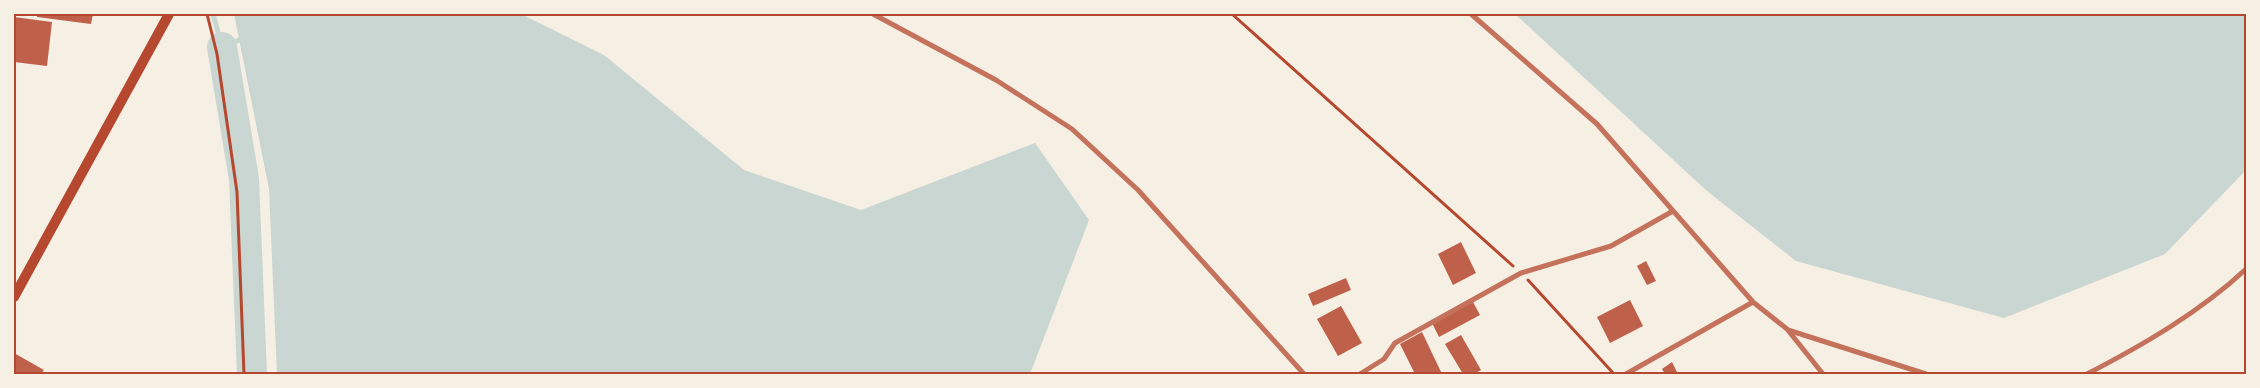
<svg xmlns="http://www.w3.org/2000/svg" width="2260" height="388" viewBox="0 0 2260 388" font-family="Montserrat,sans-serif">
<rect width="100%" height="100%" fill="#f6efe4"/>
<!-- water -->
<path fill="#c9d6d2" d="M234,14H521L604,55L744,170L861,210L1035,143L1089,220L1030,374H277L269,189Z
M1515,14H2246V170L2165,254L2004,318L1796,261L1707,191Z"/>
<g fill="none" stroke-linecap="round" stroke-linejoin="round">
<!-- stream -->
<path stroke="#c9d6d2" stroke-width="5" d="M213,14L222,47L244,38"/>
<!-- river -->
<path stroke="#c9d6d2" stroke-width="30" d="M222,47L244,179L252,374"/>
</g>
<!-- building -->
<path fill="#bf614a" d="M37,14H93L91,24L37,17Z
M14,17L52,22L47,66L14,62Z
M1461,242L1476,273L1453,285L1438,254Z
M1646,261L1656,281L1647,285L1637,266Z
M1346,278L1351,290L1313,306L1308,294Z
M1630,300L1643,326L1610,343L1597,317Z
M1473,302L1480,315L1439,337L1432,323Z
M1341,306L1362,343L1338,356L1317,319Z
M1422,332L1442,374H1415L1400,344Z
M1461,335L1481,370L1474,374H1463L1445,344Z
M14,353L44,370L41,374H14Z
M1672,362L1678,374H1665L1662,369Z"/>
<g fill="none" stroke-linecap="round" stroke-linejoin="round">
<!-- path -->
<path stroke="#b5482f" stroke-width="3" d="M207,14L217,54L237,192L244,374
M1232,14L1513,266
M1528,280L1614,374"/>
<!-- minor -->
<path stroke="#c5725c" stroke-width="5" d="M873,14L996,80L1072,129L1138,190L1304,374
M1471,14L1597,124L1753,302L1787,329L1823,374
M1788,330L1926,374
M1360,374L1384,359L1395,343L1521,273L1611,246L1673,211
M1626,374L1753,302
M2087,374C2143,345 2200,312 2246,269"/>
<!-- secondary -->
<path stroke="#b5482f" stroke-width="10" d="M14,297L169,14"/>
</g>
<!-- border -->
<rect width="2260" height="388" fill="none" stroke="#f6efe4" stroke-width="30"/>
<rect x="15" y="15" width="2230" height="358" fill="none" stroke="#b5482f" stroke-width="2"/>
</svg>
